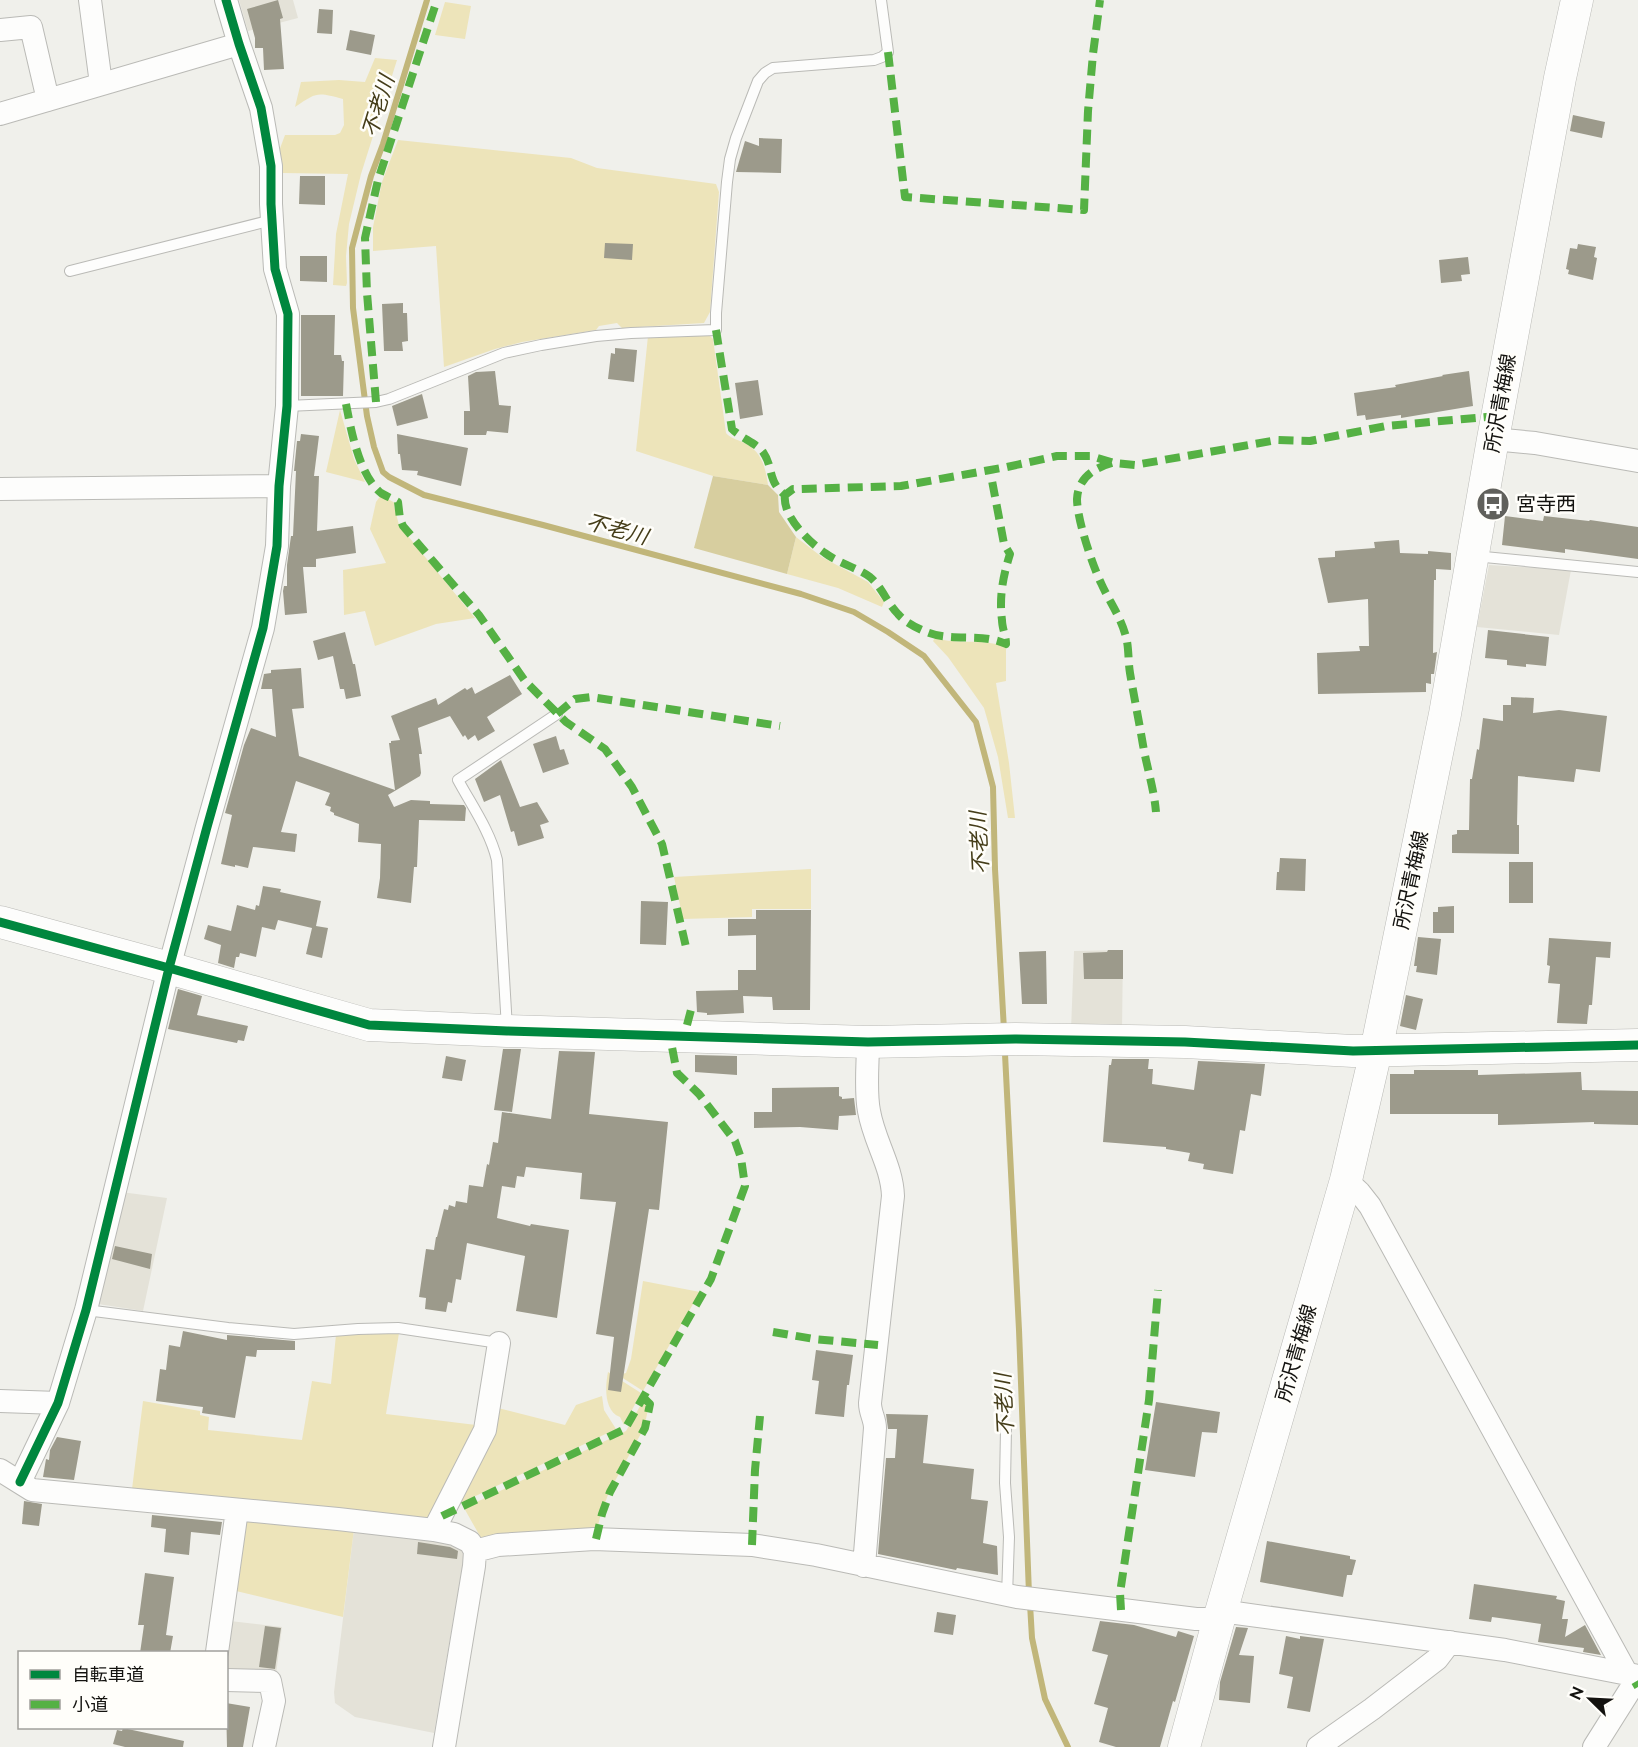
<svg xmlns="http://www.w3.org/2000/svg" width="1638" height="1747" viewBox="0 0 1638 1747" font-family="Raleway,'Noto Sans JP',sans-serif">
<rect width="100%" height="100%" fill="#f0f0eb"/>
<!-- built -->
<path fill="#e4e2d8" d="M239,0H293L298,18L248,31Z
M1489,565L1571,570L1559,635L1477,627Z
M1123,950L1122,1031L1071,1030L1074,951Z
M121,1192L167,1198L143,1311L98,1304Z
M354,1529L459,1542L465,1550L434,1733L355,1717L335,1703L334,1692Z
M230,1621L282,1627L276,1675L227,1674L226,1652Z"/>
<!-- green -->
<path fill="#ede4ba" d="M445,2L471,6L465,39L435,35Z
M375,58L397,60L361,174L349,224L346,256L347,283L346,286L333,285L336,234L348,174L282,173L279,151L285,135H335L340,133L344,125L343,99C317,92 317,92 295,107L301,82L339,80L365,82Z
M398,140L571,158L597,168L716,184L719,192L710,312L704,323L622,328L617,323L599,326L596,330L522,342L495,349L444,367L436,246L373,251V227L382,182Z
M709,335L713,339L726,433C730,438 736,439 742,442C761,450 765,465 768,485L713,476L636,451L648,336Z
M340,410L354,459L365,482L326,472Z
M381,495L395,503L394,506L399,525L475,618L436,624L375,646L365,611L344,615L343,570L386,563L370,529L376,502Z
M796,537L822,557L868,582L884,602L882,607L838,588L787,574Z
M935,638C958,645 983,638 1006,647V681L996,683L1009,763L1015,818H1008L998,757L984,708L948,657L933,641Z
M811,869V909H752V917L683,919L674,877Z
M643,1281L700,1292L643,1391L618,1375L626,1373L631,1359Z
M399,1333L386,1414L476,1425L433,1515L426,1518L132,1489L143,1401L200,1411V1415L209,1417L208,1430L302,1440L312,1381L331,1384L336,1335Z
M608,1372L641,1393L624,1425L620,1417C604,1411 605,1387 608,1372Z
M602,1396L604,1410L616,1429L461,1503L459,1501L498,1408L565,1425L576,1405Z
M644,1399L649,1405L644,1428L609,1492L601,1514L596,1533L481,1538L464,1508L626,1431Z
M249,1517L354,1529L343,1617L232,1590L241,1523Z"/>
<!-- forest -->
<path fill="#d7ce9f" d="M713,476L768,485L778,495L779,512L796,537L787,574L694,548Z"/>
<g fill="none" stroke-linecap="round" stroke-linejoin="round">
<!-- stream -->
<path stroke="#c1b67a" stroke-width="6" d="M427,0L383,144L371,176L352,248L353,308L367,416L374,447L383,472L389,477L424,495L543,525L801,594L854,612L888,632L924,656L976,722L993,787L995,869L1004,1030
M1005,1054L1019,1330L1029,1594
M1030,1604L1032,1638L1045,1699L1068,1747"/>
</g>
<!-- building -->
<path fill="#9c9a8b" d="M278,0L283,18L280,19L284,69L264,70L263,48H255V38L247,9Z
M319,9L333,10L332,34L317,33Z
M350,30L375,35L371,55L346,50Z
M1573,115L1605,122L1602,138L1570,131Z
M759,138L782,139L781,173L736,172L745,141L759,146Z
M300,176H325V205L299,204Z
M605,243L633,244L632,260L604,258Z
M1578,244L1596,247L1594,257L1597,258L1593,280L1568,274L1569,270L1566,269L1570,248L1577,249Z
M300,256H327V282L300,281Z
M1468,257L1470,274L1461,275L1462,281L1441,283L1439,260Z
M403,303V313H407L408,341L402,342L403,351H384L382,304Z
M301,315H335L334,355H341L342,361H344L343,396H301Z
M615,348L637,350L634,382L608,379L611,353L615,354Z
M495,371L499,405L511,406L508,433L487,431L486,435H464V411H470L468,376L476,372Z
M1469,371L1473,406L1401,418V415L1366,420L1365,415L1357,416L1354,393L1396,387L1395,385L1443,376L1442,375Z
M758,380L763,415L740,419L735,383Z
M422,394L428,418L397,426L392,406Z
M301,434L319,436L314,476H319L317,531L353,526L356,553L316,559V567H303L307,613L285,615L283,591L284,586H287V565L291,536H293L296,471H294L297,441H300Z
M397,434L468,448L461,486L417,475L418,471L402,470L400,454H398Z
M1505,516L1543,521L1544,516L1589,521L1590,520L1638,527V559L1565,549V553L1502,545Z
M1399,540L1400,553L1428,554V551L1451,553V570L1436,569V580H1434L1433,653L1437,652L1434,674H1431V684L1426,683V692L1318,694L1317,653L1360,651L1359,646H1369L1368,599L1328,603L1318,558L1335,557V551L1375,548L1374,542Z
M1488,630L1549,637L1546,666L1526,664V667L1507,665V660L1485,658Z
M345,632L353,664H355L361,696L346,699L344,689H340L333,656L318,660L313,641Z
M301,668L304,708L292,709L299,756L395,790L389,743H391V741L400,740L391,716L436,698L438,705L465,688L467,690L472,687L475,694L510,675L522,694L487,717L495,731L478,741L475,735L468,740L465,735L463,737L450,716L418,728L422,754H419L421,773L420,776L388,795L394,807L411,800L430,801V804L464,805L466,808L465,821L419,820L417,867H414L411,903L377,898L380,878L381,844L358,842L359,824L334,815V813L330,811L331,807L325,805L330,793L296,781L281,832L297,834L295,852L253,847L248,868L235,865V867L221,864L232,815L225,813L244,745L251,728L276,737L272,689H261L264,674L271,673V670Z
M1511,697L1534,698L1533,713L1559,710L1607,716L1600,772L1576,769L1574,782L1518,776L1517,825H1519V854L1452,853V835L1457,834V830H1469L1470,779H1472L1477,749L1479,750L1483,718L1503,721V705H1511Z
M556,736L560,750L564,749L569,764L543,773L533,744Z
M501,760L520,807L537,802L549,822L540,825L544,838L518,846L514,831L511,832L500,795L484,802L475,779Z
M1280,858L1306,859L1305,891L1276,890L1277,872H1279Z
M1509,862H1533V903H1509Z
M263,886L281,889L280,892L321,901L316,926L328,928L322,958L306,954L312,928L278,920L275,930L262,927L256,957L240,953L239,957H236L234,968L218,963L221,945L204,939L208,925L231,931L237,905L255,910L256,905L259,906Z
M641,901L668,902L666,945L640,944Z
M1454,906V933H1433V912H1438V907Z
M756,910H811L810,1010H773L772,997L743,996L744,1013L707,1015V1013L697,1012L696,991L738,990V970H756V935L728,936V919H756Z
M1418,937L1441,939L1437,975L1416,972L1417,966H1414Z
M1549,938L1611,942L1610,958L1596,957L1592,1005H1589L1587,1024L1557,1023L1560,984L1548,983L1550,966L1547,965Z
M1108,950H1123V979H1084L1083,953L1107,952Z
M1046,951L1047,1004H1022L1019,952Z
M178,989L202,996L197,1015L248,1026L244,1041L238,1040L237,1043L168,1029Z
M1406,995L1423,999L1416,1030L1400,1026Z
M503,1049H521L512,1112L494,1110Z
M559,1051L595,1052L589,1114L668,1122L659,1210L649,1209L621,1392L608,1390L614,1337L596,1334L616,1202L580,1199L582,1173L526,1167L524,1177L517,1176L515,1188L502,1186L497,1218L530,1226L531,1224L569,1230L557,1318L516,1311L525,1256L467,1243L461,1280L456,1279L452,1303L448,1302L446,1312L425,1309L426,1298L419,1297L426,1249L434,1250L436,1237H437L444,1209L448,1210L449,1205L455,1207L456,1201L467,1203L469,1185L483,1187L487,1164L489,1165L493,1142L498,1143L502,1112L551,1119Z
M695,1055L737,1056V1075L695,1072Z
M446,1056L466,1060L462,1081L442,1078Z
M1112,1059H1149L1148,1069H1153L1152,1084L1194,1090L1198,1061L1265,1064L1261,1096L1251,1094L1245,1131L1240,1130L1233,1174L1203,1169L1204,1164L1188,1161L1190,1153L1166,1149V1147L1103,1142L1109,1065H1111Z
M1414,1070H1478V1075L1581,1072L1582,1090L1638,1091V1125L1594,1124V1122L1498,1125V1114H1390V1074H1414Z
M839,1087V1096L842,1097V1099L854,1098L856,1115L839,1116L838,1130L800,1127L754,1128V1112H772V1088Z
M115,1246L152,1254L150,1269L112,1259Z
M183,1331L227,1340V1335L295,1341V1350H257L256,1357L246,1356L235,1418L202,1413L203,1407L156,1401L160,1369L166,1370L169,1345L180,1347Z
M816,1350L853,1355L849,1385H847L844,1417L815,1414L819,1381L812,1380Z
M1156,1402L1220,1412L1217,1433L1202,1432L1195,1477L1145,1470Z
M886,1414L928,1415L923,1463L974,1469L971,1499L988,1501L983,1543L997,1546L998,1575L957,1568L956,1570L878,1554L886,1458H895L897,1429H888Z
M57,1437L81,1441L74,1480L43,1477L46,1459L49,1460L50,1450Z
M24,1501L42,1504L39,1526L22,1524Z
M152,1515L222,1522L220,1535L191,1532L189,1555L164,1552L166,1529L151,1527Z
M1267,1541L1350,1556V1559L1356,1560L1352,1575H1347L1343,1597L1260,1582Z
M418,1542L450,1547L458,1551L457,1559L417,1554Z
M145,1573L174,1577L166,1635L173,1636L170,1653H140L144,1625H138Z
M1474,1584L1557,1596L1556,1599L1565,1601L1562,1619H1568L1565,1637L1585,1625L1601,1655L1583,1652L1584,1648L1538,1642L1541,1624L1492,1617L1491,1622L1469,1619Z
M937,1612L956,1615L953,1635L934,1632Z
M1100,1621L1134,1625L1176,1637L1178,1631L1194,1636L1175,1702L1173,1701L1160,1747H1116L1099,1742L1108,1708L1094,1704L1108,1655L1092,1651Z
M265,1626L281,1628L275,1669L259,1667Z
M1236,1627L1248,1628L1239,1655L1254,1656L1250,1703L1219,1700L1220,1682Z
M1286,1636L1300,1639V1636L1324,1639L1310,1712L1287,1708L1293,1677L1279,1674Z
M226,1703L250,1707L243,1747H227Z
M123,1728L184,1741L183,1747H125L113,1744L117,1730L122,1731Z"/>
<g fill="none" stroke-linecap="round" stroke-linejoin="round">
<defs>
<path id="lane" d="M70,271L272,220
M287,406L376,402L389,399L504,353L541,345L596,336L631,333L716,330V313L727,182L730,159L736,138L758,81L765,73L773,68L874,60L882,57L888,52L881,0
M1474,556L1638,572
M507,1028L497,860C490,831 472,806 458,780L557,714
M86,1310L228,1328L294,1334L358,1329L398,1328L499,1343
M1006,1429L1005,1483L1009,1537L1007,1596"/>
<path id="street" d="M90,0L101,84
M0,30L31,27L48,100
M0,114L239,44
M1493,439L1535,443L1638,461
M0,489L279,486
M1346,1180L1359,1192L1370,1206L1627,1674
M0,1401L58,1403
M0,1470L32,1490L338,1519L434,1530L454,1534L470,1542L475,1551L474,1566L444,1747
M20,1482L58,1403L86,1310L169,968L207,827L263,628L277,546L279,486L287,406L288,314L275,269L271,204V166L261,108L239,44L226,0
M434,1530L485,1430L499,1343
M475,1551L498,1545L594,1539L752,1545L816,1555L1017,1597L1196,1619H1219
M864,1566L875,1428C875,1419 870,1413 870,1403L893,1196C892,1166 874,1141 869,1111C865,1091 868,1063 868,1042
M1221,1611L1505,1650L1638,1676
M217,1652L237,1510
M226,1680L270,1681L274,1701L264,1747
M1318,1747L1372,1709L1437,1659L1450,1642
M1594,1747L1635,1682L1636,1676"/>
<path id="secondary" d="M0,922L169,968L369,1025L507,1031L868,1042L1015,1039L1185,1042L1353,1051L1638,1045
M1184,1747L1219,1619L1346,1180L1376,1051L1445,714L1493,439L1560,78L1577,0"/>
</defs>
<!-- lane casing -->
<use href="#lane" stroke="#babab6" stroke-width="12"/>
<!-- street casing -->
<use href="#street" stroke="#babab6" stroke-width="24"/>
<!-- secondary casing -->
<use href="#secondary" stroke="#babab6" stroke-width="33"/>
<!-- lane -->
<use href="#lane" stroke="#fdfdfc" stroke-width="10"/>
<!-- street -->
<use href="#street" stroke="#fdfdfc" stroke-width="22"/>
<!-- secondary -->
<use href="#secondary" stroke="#fdfdfc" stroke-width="32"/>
<!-- quiet -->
<path stroke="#55b144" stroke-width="8" stroke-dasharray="15 8" stroke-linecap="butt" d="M888,52L905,197L1084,210L1088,111L1093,54L1100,0
M716,330L732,429C741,438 756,443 763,452C774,468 767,481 785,495L793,489H799L901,486L1007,467L1057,456H1091L1114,463L1135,465L1277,440L1310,441L1386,426L1497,416
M376,402L367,293L365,238L378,180L437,0
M346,404C351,430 359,475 381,493C386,496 393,499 398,502L400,519L403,526L479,615L525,681L566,722L605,749L632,787L662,844L686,947
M1112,463C1094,468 1078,478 1077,499C1077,519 1092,564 1101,583C1109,601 1121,617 1126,637C1129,648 1128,661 1130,673C1134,697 1139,721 1143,745C1147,768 1154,789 1156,812
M785,495C782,516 809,542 825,553C838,563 856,567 870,577C882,587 887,603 898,614C905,622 915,627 924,631C950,643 981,632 1006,644C1006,636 1002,628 1002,620C999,597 1003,576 1010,554L1004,544L990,470
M557,714L575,699L591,697L780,726
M687,1025L692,1006
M773,1332L814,1339L878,1345
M442,1516L625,1429L711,1279L745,1186L741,1158L735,1141L699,1094L677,1073L672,1047
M596,1539L602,1514L610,1492L645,1428L650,1404L643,1397
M752,1545L755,1470L760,1416
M1121,1610L1120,1593L1149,1400L1158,1290
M1635,1682L1638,1687"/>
<defs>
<path id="cycleway" d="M0,922L169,968L369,1025L507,1031L868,1042L1015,1039L1185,1042L1353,1051L1638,1045
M20,1482L58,1403L86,1310L169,968L207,827L263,628L277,546L279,486L287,406L288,314L275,269L271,204V166L261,108L239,44L226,0"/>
</defs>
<!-- cycleway casing -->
<use href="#cycleway" stroke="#fffefa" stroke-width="13"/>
<!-- cycleway -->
<use href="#cycleway" stroke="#00873e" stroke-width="9"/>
</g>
<!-- icons -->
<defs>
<symbol id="bus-disc" viewBox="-11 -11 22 22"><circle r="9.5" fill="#60605c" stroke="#fffefa"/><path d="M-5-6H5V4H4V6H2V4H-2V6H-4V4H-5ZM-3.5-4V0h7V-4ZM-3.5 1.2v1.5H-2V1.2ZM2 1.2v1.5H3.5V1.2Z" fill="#fff"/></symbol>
</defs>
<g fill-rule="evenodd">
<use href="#bus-disc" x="1474" y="485" width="38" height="38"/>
</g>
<g text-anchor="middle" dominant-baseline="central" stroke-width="5" stroke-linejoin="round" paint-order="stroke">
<!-- street labels -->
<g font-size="20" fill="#13120f" stroke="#fffefa">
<text transform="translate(1500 403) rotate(-80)">所沢青梅線</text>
<text transform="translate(1411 880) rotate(-78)">所沢青梅線</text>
<text transform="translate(1296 1353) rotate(-74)">所沢青梅線</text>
</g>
<!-- poi labels -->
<g font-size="20" fill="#13120f" stroke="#fffefa" text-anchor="start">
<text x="1516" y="504">宮寺西</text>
</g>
<!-- water labels -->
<g font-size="21" font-style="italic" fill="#453d19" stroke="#fffefa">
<text transform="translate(378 106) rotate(-73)">不老川</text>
<text transform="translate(617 529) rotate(15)">不老川</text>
<text transform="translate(979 843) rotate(-93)">不老川</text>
<text transform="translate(1004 1405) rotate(-93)">不老川</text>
</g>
</g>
<!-- legend -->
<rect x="18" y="1651" width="210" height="78" fill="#fffefa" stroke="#a1a09c" stroke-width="1.5"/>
<rect x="30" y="1670" width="30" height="9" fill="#00873e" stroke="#a1a09c" stroke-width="1.5"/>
<text x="72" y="1681" font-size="18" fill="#13120f">自転車道</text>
<rect x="30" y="1700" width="30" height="9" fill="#55b144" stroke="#a1a09c" stroke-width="1.5"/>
<text x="72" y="1711" font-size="18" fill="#13120f">小道</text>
<!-- north arrow -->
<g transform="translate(1590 1699) rotate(294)" stroke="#fffefa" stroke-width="4.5" paint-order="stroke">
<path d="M0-4.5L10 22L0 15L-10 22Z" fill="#13120f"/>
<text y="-9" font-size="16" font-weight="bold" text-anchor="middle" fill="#13120f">N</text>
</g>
</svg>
